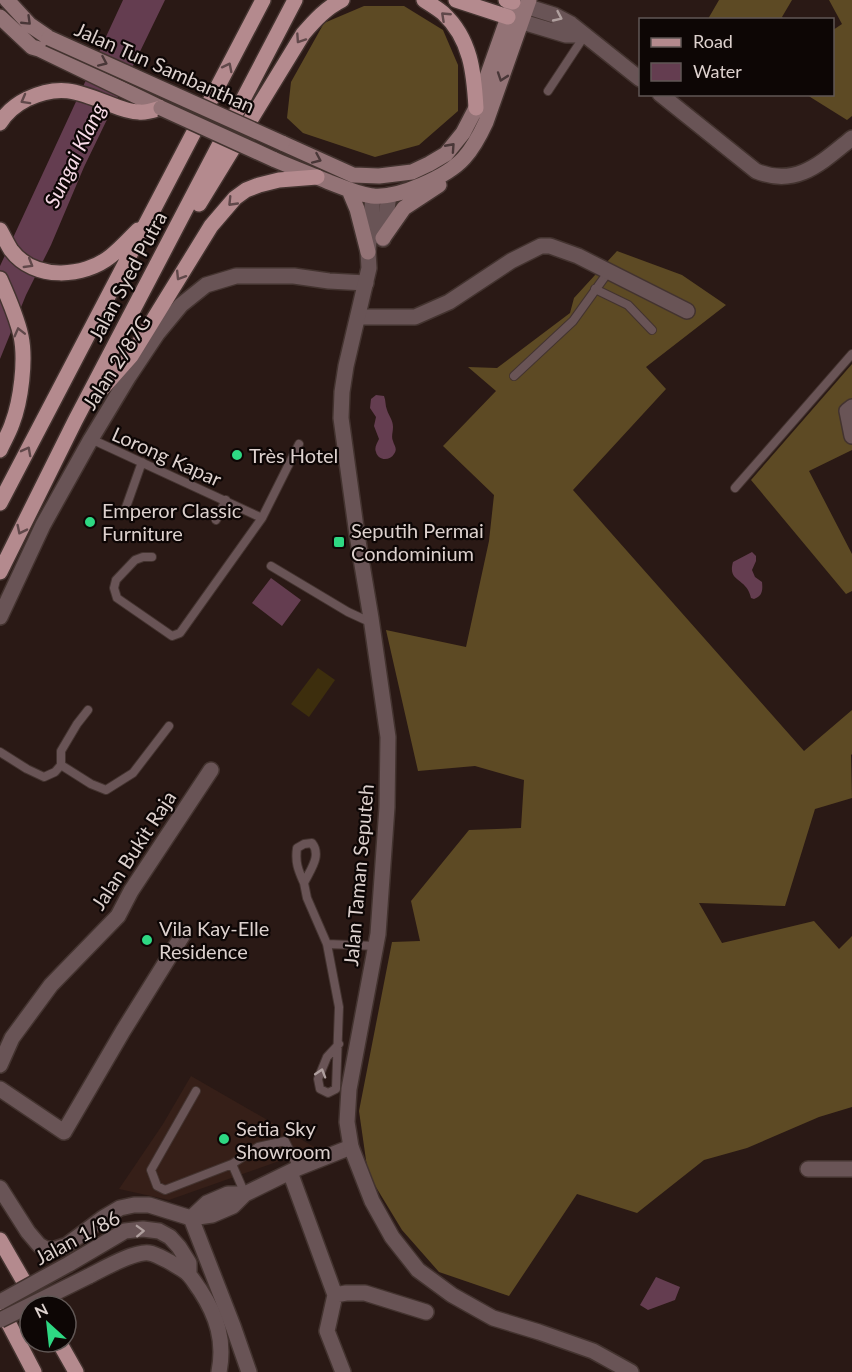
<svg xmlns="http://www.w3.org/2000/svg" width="852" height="1372" viewBox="0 0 852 1372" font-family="Lato,sans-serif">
<rect width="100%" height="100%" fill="#2a1915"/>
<!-- built -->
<path fill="#361f18" d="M191,1076L316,1148L169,1200L119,1189L163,1124Z"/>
<!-- green -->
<path fill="#3d2e0d" d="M318,668L335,680L309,717L291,704Z"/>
<!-- forest -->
<path fill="#5d4a24" d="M719,0H792L782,17L784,19H708Z
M829,0H852V116L847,120L807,95L832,94L833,30L842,24Z
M364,6H404L443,30L458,65V111L419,145L375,157L303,133L287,118L291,82L324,23Z
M617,251L682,275L726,305L646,367L666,389L573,490L804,751L852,710V754L851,755L852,798L815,809L785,906L699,903L722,943L814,921L839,949L852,936V1107L819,1117L747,1148L704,1160L637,1213L577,1194L509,1296L439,1272L402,1230L368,1174L359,1111L392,942L420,941L411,901L469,830L521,828L524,780L475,766L418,771L386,630L466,647L489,541L494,495L443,446L496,391L468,367L497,368L570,313L574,298Z
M852,364V406L839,413L852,442V450L809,471L852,554V591L846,594L751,480Z"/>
<!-- water -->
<path fill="#643d50" d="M123,0H165L84,167L51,245L26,295L0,359V266Z
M376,395L384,396C386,401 385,405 387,410C389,416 393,420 393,427C393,432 391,437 393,441C394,446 398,448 394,454C390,461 378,461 376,452C374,448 377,443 379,439L374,426L376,417L370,408L371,399Z
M752,552L756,556V561L752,570L755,577L762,582C763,591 762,596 754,599L751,598C747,577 727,583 733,562Z
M271,578L301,600L282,626L252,603Z
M656,1277L680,1287L675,1300L648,1310L640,1305Z"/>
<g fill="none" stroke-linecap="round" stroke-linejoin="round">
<defs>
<path id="service" d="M548,91L585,35
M595,289L628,305L652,330
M514,376L573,321L609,271
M91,439L262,518
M735,488L852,354
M125,510L142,462
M216,520L226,500
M152,557H143L135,560L116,580L114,588L117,598L172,636L180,633L262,518L299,444
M271,566L348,612L372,623
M0,752L27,769L44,777L55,772L61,765V751L77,724L88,710
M61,765L91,784L106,790L133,773L169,726
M312,843C322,856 310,870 304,883C298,870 295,862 297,848L304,844Z
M304,883L307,898L327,944L339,1007L336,1089L328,1093L320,1089L318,1079L327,1057L339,1044
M327,944L376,946
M196,1091L151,1170L157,1186L165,1190L232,1164L258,1147L285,1141L298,1168
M232,1164L245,1194"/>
<path id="minor" d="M516,3L554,15L571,24L640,79
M509,18L566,35H585
M660,94L756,171C797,188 822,162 852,138
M358,317H415L449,302L511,261L541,246H550L578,256L687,311
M852,407L847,411L852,436
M0,617L43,525L91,439L129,376L157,334L181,305L206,285L236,276H294L329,281L366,283
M0,1065L12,1038L51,985L118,916L131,891L211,770
M0,1089L64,1132L123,1031L184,933
M808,1169H852
M290,1172L335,1295L327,1331L343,1372
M0,1188L28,1232L39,1245L46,1249H55L67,1245L103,1218L120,1208L134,1205H149L191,1218L212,1215L233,1206L245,1194L298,1168L351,1147
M191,1218L233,1326L249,1372
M191,1218L207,1203L228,1194H245
M335,1295L346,1293H365L426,1312"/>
<path id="tertiary" d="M373,196L368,252L369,268L346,366L342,392L341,418L357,535L371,618L388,737L387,807L378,934L349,1089L347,1122L351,1147L372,1201L392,1237L418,1270L452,1295L493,1318L539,1332L593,1351L631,1372
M383,239L389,195
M69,1264L125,1231L143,1229L159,1231L170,1237L179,1247L189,1263V1274
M89,1276C103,1269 134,1251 149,1253C156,1254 164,1259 170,1262C176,1266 185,1270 189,1275C193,1279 196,1285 200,1290C217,1316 225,1341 219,1372"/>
<path id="secondary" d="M7,0L30,25L49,38
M0,17L32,47L39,49L161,108
M282,143L353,175L379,176L412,172L429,164L446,154L463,133L476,108L512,6
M273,159C291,167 310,174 329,182C342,187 357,194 372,196C398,199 448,176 464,158C474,147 480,135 486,122L529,0
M349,190L357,209L368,252
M383,238L404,208L439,185"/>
<path id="primary" d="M424,0C430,4 437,8 443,13C471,39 474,73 476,108
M456,0L508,17
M506,0L513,2
M0,123C6,113 17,104 27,99C59,84 77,91 107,103C117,107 128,112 139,112C146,113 154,110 161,108
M199,204L303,34C315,20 326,8 342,0
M0,230C4,237 7,244 11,250C34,281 84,278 111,256C121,248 129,239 138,230
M0,279C8,297 17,317 21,336C26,360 21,401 12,424C9,433 4,441 0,450
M92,400L131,356L211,226L235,198L246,190L259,185L279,180L317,177
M0,503L263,0
M0,572L75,421L295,0
M0,1240L38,1306
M0,1307L34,1372
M59,1342L76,1372"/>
</defs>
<!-- service casing -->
<use href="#service" stroke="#43332f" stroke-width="10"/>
<!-- minor casing -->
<use href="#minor" stroke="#43332f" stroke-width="18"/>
<!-- tertiary casing -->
<use href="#tertiary" stroke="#43332f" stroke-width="18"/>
<!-- secondary casing -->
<use href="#secondary" stroke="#43332f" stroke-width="18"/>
<!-- primary casing -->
<use href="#primary" stroke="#43332f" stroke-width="18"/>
<!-- service -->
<use href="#service" stroke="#695456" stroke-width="8"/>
<!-- minor -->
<use href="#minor" stroke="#695456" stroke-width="15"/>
<!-- tertiary -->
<use href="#tertiary" stroke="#695456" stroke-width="15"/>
<!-- secondary -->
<use href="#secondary" stroke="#937376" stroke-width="15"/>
<!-- primary -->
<use href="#primary" stroke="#b48a8e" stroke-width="15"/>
<defs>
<path id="tertiary-bridge" d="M0,1302L69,1264
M0,1320L89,1276"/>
<path id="secondary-bridge" d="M49,38L282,143
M161,108L273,159"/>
</defs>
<!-- tertiary-bridge casing -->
<use href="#tertiary-bridge" stroke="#43332f" stroke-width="18" stroke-linecap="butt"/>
<!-- secondary-bridge casing -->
<use href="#secondary-bridge" stroke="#43332f" stroke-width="18" stroke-linecap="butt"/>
<!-- tertiary-bridge -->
<use href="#tertiary-bridge" stroke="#695456" stroke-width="15"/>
<!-- secondary-bridge -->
<use href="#secondary-bridge" stroke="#937376" stroke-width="15"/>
</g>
<!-- one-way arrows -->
<defs><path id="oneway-chevron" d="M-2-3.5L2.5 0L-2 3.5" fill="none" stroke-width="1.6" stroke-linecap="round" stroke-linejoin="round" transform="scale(1.5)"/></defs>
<g stroke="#60484a">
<use href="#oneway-chevron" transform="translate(445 16) rotate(-137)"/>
<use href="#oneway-chevron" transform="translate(300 39) rotate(124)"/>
<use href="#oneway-chevron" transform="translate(228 67) rotate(-63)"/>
<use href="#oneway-chevron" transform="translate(25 100) rotate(151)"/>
<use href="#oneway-chevron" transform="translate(232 202) rotate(134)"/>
<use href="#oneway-chevron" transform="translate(29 264) rotate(31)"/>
<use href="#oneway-chevron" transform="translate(180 276) rotate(122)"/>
<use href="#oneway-chevron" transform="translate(19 332) rotate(-104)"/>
<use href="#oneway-chevron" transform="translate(27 451) rotate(-62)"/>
<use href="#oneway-chevron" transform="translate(21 530) rotate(116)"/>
</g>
<g stroke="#af9f9e">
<use href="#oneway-chevron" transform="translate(558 17) rotate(25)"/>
<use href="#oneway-chevron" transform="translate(321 1073) rotate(-73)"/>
<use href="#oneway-chevron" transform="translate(140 1231) rotate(-2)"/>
</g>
<g stroke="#493738">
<use href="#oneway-chevron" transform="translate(27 21) rotate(44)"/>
<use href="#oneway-chevron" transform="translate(103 62) rotate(24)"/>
<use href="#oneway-chevron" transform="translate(502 77) rotate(109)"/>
<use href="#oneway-chevron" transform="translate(451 147) rotate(-48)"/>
<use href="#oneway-chevron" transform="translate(317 159) rotate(24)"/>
</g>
<!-- markers -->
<g fill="#2ed883" stroke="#0d0605" stroke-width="2">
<circle cx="237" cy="455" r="6"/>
<circle cx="90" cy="522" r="6"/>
<rect x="333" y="536" width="12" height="12" rx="3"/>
<circle cx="147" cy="940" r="6"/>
<circle cx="224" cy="1139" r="6"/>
</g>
<g text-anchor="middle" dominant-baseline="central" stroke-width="4.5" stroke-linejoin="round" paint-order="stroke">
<!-- street labels -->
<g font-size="20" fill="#ddd1ce" stroke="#0d0605">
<text transform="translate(165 67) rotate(24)">Jalan Tun Sambanthan</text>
<text transform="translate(127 276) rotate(-62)">Jalan Syed Putra</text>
<text transform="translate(116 362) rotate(-57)">Jalan 2/87G</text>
<text transform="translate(167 456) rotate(24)">Lorong Kapar</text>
<text transform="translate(133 850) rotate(-57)">Jalan Bukit Raja</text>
<text transform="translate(358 875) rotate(-85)">Jalan Taman Seputeh</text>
<text transform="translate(77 1237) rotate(-28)">Jalan 1/86</text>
</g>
<!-- poi labels -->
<g font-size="20" fill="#ddd1ce" stroke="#0d0605" text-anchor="start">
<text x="249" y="455">Très Hotel</text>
<text x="102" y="510">Emperor Classic<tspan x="102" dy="23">Furniture</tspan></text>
<text x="351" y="530">Seputih Permai<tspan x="351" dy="23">Condominium</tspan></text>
<text x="159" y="928">Vila Kay-Elle<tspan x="159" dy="23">Residence</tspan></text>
<text x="236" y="1128">Setia Sky<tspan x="236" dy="23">Showroom</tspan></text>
</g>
<!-- water labels -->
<g font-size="21" font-style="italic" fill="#f7dae7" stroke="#0d0605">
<text transform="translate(74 155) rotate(-64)">Sungai Klang</text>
</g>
</g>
<!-- legend -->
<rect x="639" y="18" width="195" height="78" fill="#0d0605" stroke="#605755" stroke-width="1.5"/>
<rect x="651" y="38" width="30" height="9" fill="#b48a8e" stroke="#605755" stroke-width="1.5"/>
<text x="693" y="48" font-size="18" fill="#ddd1ce">Road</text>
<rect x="651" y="63" width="30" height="18" fill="#643d50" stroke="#605755" stroke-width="1.5"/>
<text x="693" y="78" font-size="18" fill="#ddd1ce">Water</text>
<!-- north arrow -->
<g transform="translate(48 1324) rotate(333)"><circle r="28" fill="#0d0605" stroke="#605755" stroke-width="1.5"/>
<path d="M0-4.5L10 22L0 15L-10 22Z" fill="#2ed883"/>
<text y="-9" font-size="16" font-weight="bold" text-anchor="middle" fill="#ddd1ce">N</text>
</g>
</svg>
